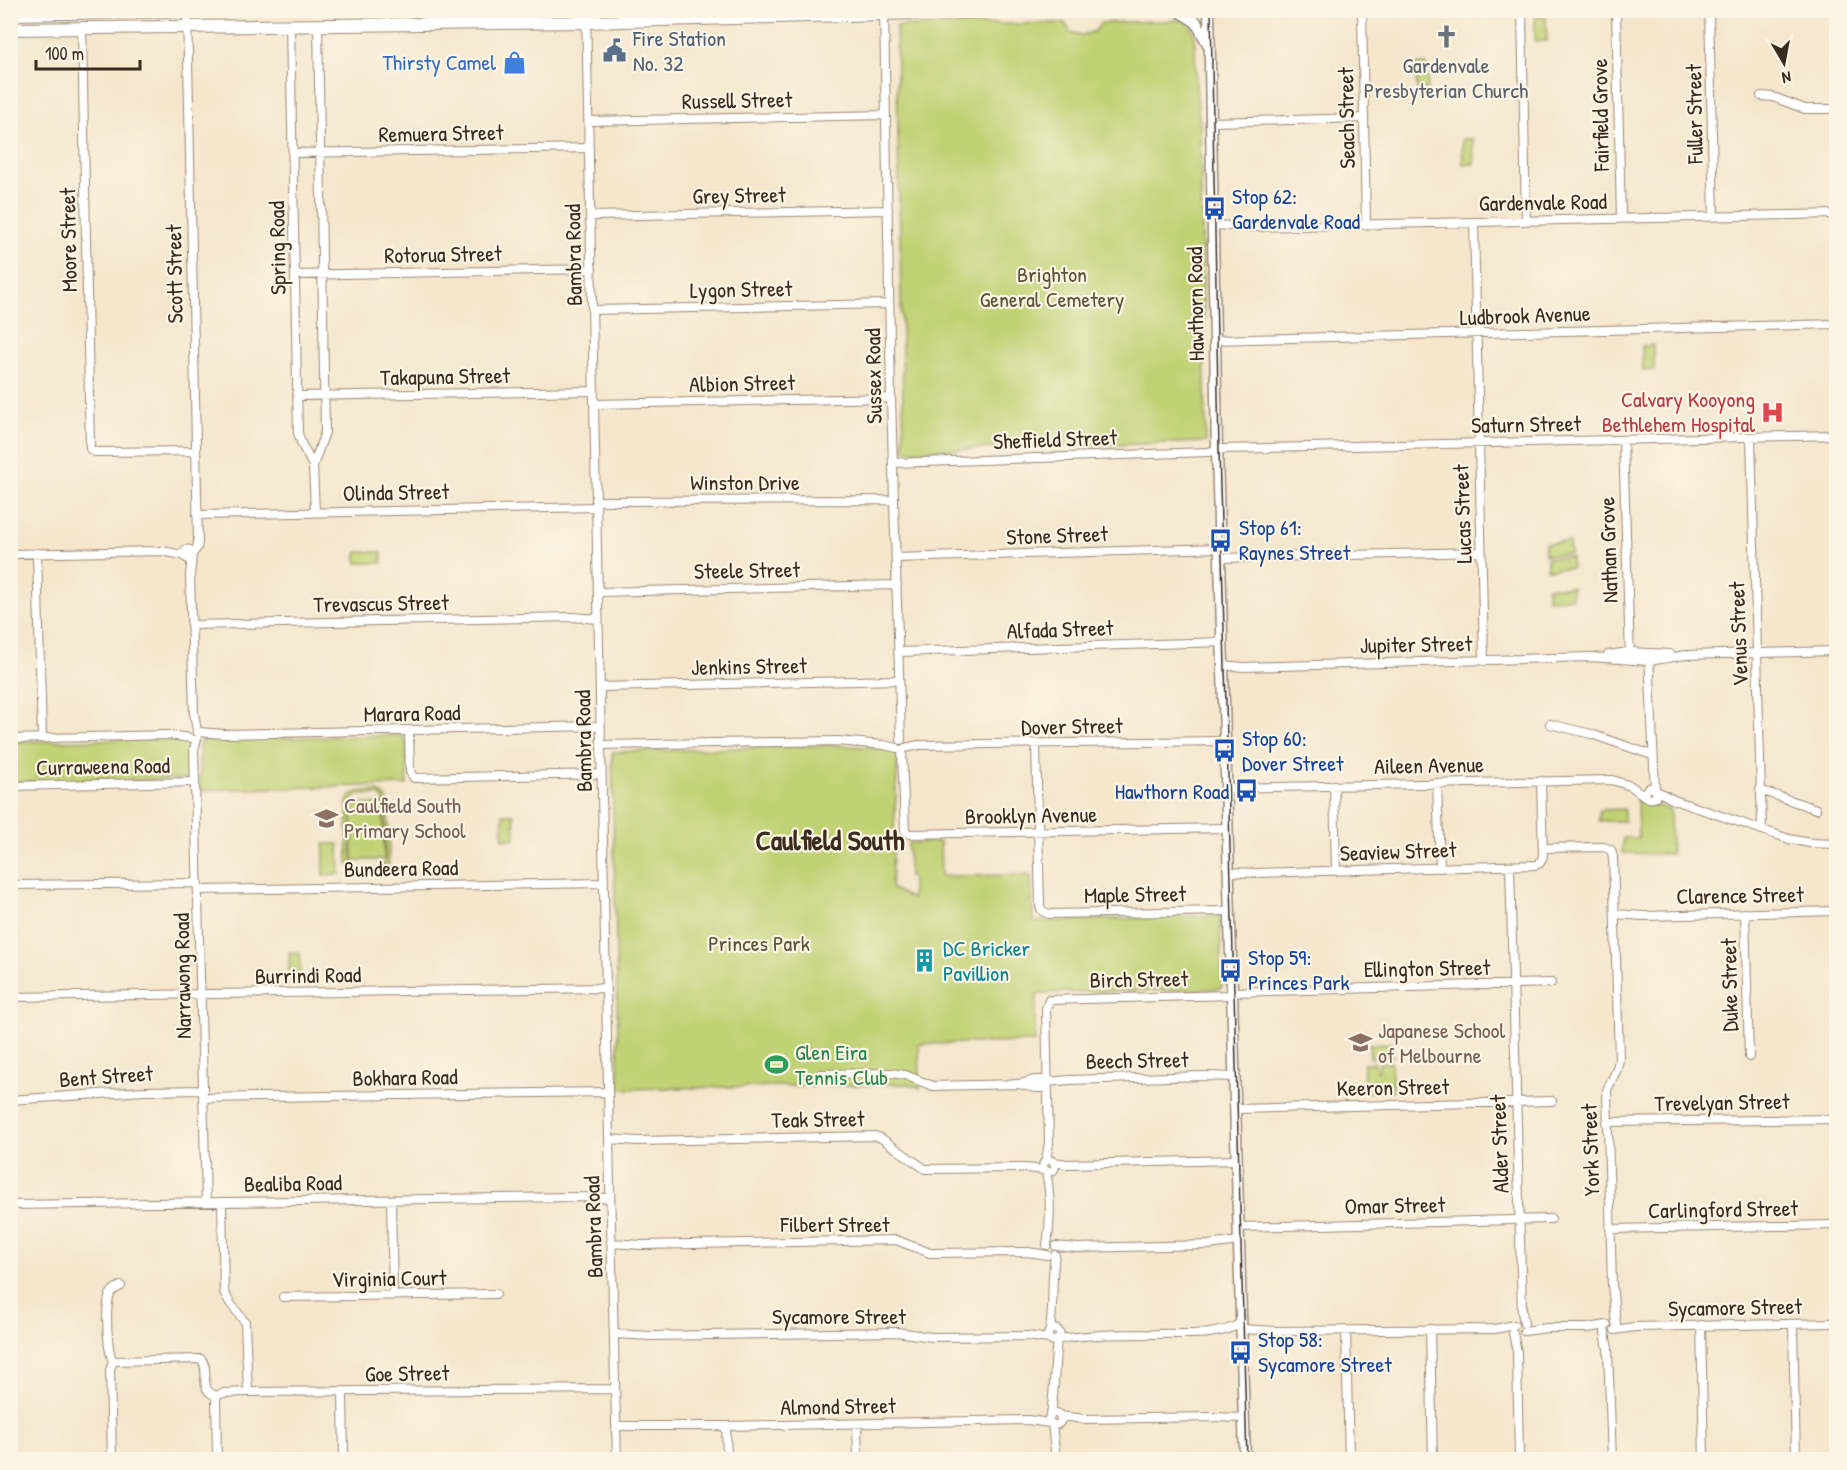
<svg xmlns="http://www.w3.org/2000/svg" width="1847" height="1470" viewBox="0 0 1847 1470" font-family="'Patrick Hand',sans-serif">
<rect width="100%" height="100%" fill="#fcf5e5"/>
<filter id="ink" filterUnits="userSpaceOnUse"><feTurbulence type="fractalNoise" baseFrequency=".0167" numOctaves="2"/><feDisplacementMap in="SourceGraphic" scale="12" xChannelSelector="R" yChannelSelector="G"/><feConvolveMatrix kernelMatrix="1 2 1 2 8 2 1 2 1" color-interpolation-filters="sRGB"/></filter>
<filter id="wash" filterUnits="userSpaceOnUse"><feTurbulence type="fractalNoise" baseFrequency=".008" numOctaves="4" result="noise"/><feDisplacementMap in="SourceGraphic" scale="24" xChannelSelector="R" yChannelSelector="G"/><feGaussianBlur stdDeviation="1.35" result="paint"/><feColorMatrix in="noise" values="0 0 0 0 0 0 0 0 0 0 0 0 0 0 0 0 0 1.4 0 .05"/><feComposite in="paint" operator="in"/></filter>
<g filter="url(#wash)">
<rect width="100%" height="100%" fill="#f5e6cc"/>
<!-- green -->
<path fill="#c1d274" stroke="#7e7e49" stroke-width="1.5" fill-rule="evenodd" d="M1535,17H1546L1547,41H1535Z
M1183,20L1191,26L1195,36L1196,87L1200,127L1206,442L904,451L896,26L1065,23L1070,32L1082,35L1095,31L1101,23Z
M1427,64L1428,89H1417L1416,65Z
M1462,139H1473L1474,164H1463Z
M1653,345L1654,370H1643L1642,346Z
M1569,542L1570,554L1545,555V543Z
M357,552H382V563H357Z
M1571,557V568L1547,569V558Z
M1547,587H1572V598L1547,599Z
M401,735L406,740L407,785L200,790L199,744L202,740Z
M178,738L188,741L190,751L191,775L187,779L11,782L10,742Z
M837,745L890,749L898,753L891,888L912,899V878L909,877L908,843L940,842L941,876L1031,875L1033,922L1220,915L1222,986L1219,989L1038,993L1035,1013V1042L919,1044L920,1088L908,1084L619,1089L612,752Z
M376,791L383,794L388,801L389,863C382,875 370,874 357,873L348,864L347,802C352,789 364,791 376,791ZM378,795L383,799L385,805V863L378,869H358L352,862L351,802L357,795Z
M1637,799L1670,810L1671,854L1622,853L1623,838H1638Z
M383,804L384,860H353L352,805Z
M1624,809V821H1599V810Z
M503,814H514L515,839H503Z
M339,844L340,874L324,875V844Z
M289,952H300V977H289Z
M1392,1043V1057L1370,1058L1369,1044Z
M1391,1062L1393,1091L1363,1092L1364,1063H1375L1376,1071H1379V1063Z"/>
</g>
<g filter="url(#ink)">
<g fill="none" stroke-linecap="round" stroke-linejoin="round">
<defs>
<path id="minor" d="M461,10L462,23
M586,10L610,1186L617,1460
M1362,10L1366,224
M1522,10L1526,221
M1616,10L1621,218
M1709,10L1714,217
M187,11L198,542L197,548L192,554
M884,11L891,398L901,740
M290,25L298,433L302,445L313,466
M82,28L90,449L95,452L195,451
M1761,96L1773,97L1805,109H1836
M589,121L886,115
M1211,122L1364,118
M293,153L589,148
M591,216L888,210
M1474,222L1484,661
M1213,225L1251,227L1836,214
M295,275L592,269
M592,310L889,304
M1215,340L1836,324
M298,396L594,391
M594,404L891,398
M1751,437L1762,830
M1623,440L1630,658
M893,463L1208,452L1224,449L1836,435
M596,501L894,500
M315,512L313,466L325,432L318,25
M197,515L596,507
M183.5 554a4.5 4.5 0 1 1 9 0a4.5 4.5 0 1 1-9 0Z
M37,553L42,738
M10,554L162,551L183,555
M192,556L190,576L194,713L197,731
M896,558L1220,548
M1220,558L1481,552
M598,592L897,585
M192,625L572,617L598,619
M898,652L1223,642
M1649,653L1655,790
M1608,655L1629,652L1670,654
M1223,665L1243,667L1590,657L1649,661L1686,655L1836,651
M600,687L898,680
M1550,724L1591,734L1652,755
M409,731L410,772L414,778L601,774
M198,732L224,734L600,726
M10,739L169,735L190,738
M197,739L194,749L206,1202
M1036,744L1040,906L1042,911L1049,914L1230,911
M601,745L837,741L884,745L897,748
M905,748L919,745L1225,741
M902,750L905,830L909,834L1228,828
M1437,783L1440,868
M1334,785L1336,871
M10,786L195,782
M1645.5 793a5.5 5.5 0 1 1 11 0a5.5 5.5 0 1 1-11 0Z
M1227,788L1612,780L1631,786L1646,797
M1655,790L1674,800L1789,839L1810,843L1836,844
M1760,790L1816,809
M1543,848L1604,847L1611,850L1613,857L1619,1059L1617,1069L1607,1090L1612,1285L1616,1323
M1510,866L1522,1312L1524,1323
M1229,872L1257,873L1536,865L1540,863L1543,856L1541,781
M10,885L198,883
M198,890L604,883
M1745,913L1749,1057
M1615,914L1644,916L1836,911
M1232,992L1551,983
M10,997L606,988
M820,1074L891,1073L905,1075L933,1086L1019,1084L1035,1088H1047
M1047,1082L1070,1080L1205,1076L1235,1077
M1020,1084L1034,1080H1047
M203,1098L608,1092
M10,1100L144,1091L203,1090
M1236,1109L1552,1101
M1607,1122L1836,1119
M609,1139L638,1141L875,1136L881,1138L925,1169L1025,1168L1045,1170
M1043 1166a6 6 0 1 1 12 0a6 6 0 1 1-12 0Z
M1046,1160L1049,1143L1046,1009L1049,1000L1232,995
M1054,1162L1067,1164L1237,1160
M1046,1171C1051,1196 1051,1220 1047,1245
M391,1200L393,1295
M222,1202L224,1292L230,1303L245,1322L248,1392
M10,1205L576,1197L610,1198
M1239,1227L1551,1219
M1610,1229L1836,1225
M611,1243L641,1245L896,1240L930,1253L1028,1252L1047,1255
M1056,1246L1077,1248L1208,1245L1239,1241
M283,1297L496,1294
M1793,1324L1796,1460
M1701,1325L1704,1460
M1048 1335a6 6 0 1 1 12 0a6 6 0 1 1-12 0Z
M1242,1329L1276,1331L1495,1329L1514,1325
M1430,1329L1433,1460
M1050,1330C1054,1305 1051,1280 1055,1255
M1346,1330L1349,1460
M1615,1330L1634,1327L1836,1323
M1524,1331L1547,1328H1588L1607,1325
M1605,1332L1608,1349L1612,1460
M1513,1333L1517,1352L1519,1460
M614,1334L652,1336L897,1332L932,1337L1027,1336L1049,1339
M1059,1339C1091,1334 1123,1334 1155,1334C1183,1333 1217,1338 1241,1323
M113,1361L201,1359C212,1372 196,1388 216,1396
M113,1361C107,1351 105,1306 110,1295C112,1290 116,1288 121,1286
M343,1392L344,1460
M216,1396L223,1393L248,1392L615,1389
M216,1396L217,1460
M1049 1419a6 6 0 1 1 12 0a6 6 0 1 1-12 0Z
M1051,1414C1055,1389 1054,1365 1057,1340
M1061,1416L1084,1419L1213,1417L1244,1418
M857,1424L858,1460
M1052,1424L1056,1460
M617,1426H726L1028,1420L1050,1423
M726,1426L727,1460
M112,1460L110,1370L113,1361"/>
<path id="major" d="M1177,10L1196,22L1210,48
M1209,10L1217,451L1245,1460"/>
<path id="highway" d="M10,14L234,10
M10,29L587,22L1027,10"/>
</defs>
<!-- minor casing -->
<use href="#minor" stroke="#988875" stroke-width="10"/>
<!-- major casing -->
<use href="#major" stroke="#988875" stroke-width="13"/>
<!-- highway casing -->
<use href="#highway" stroke="#988875" stroke-width="14"/>
<!-- minor -->
<use href="#minor" stroke="#fff" stroke-width="8"/>
<!-- major -->
<use href="#major" stroke="#fff" stroke-width="10"/>
<!-- highway -->
<use href="#highway" stroke="#fff" stroke-width="12"/>
<!-- tram -->
<path stroke="#3b2a1e" stroke-width="1.5" d="M1211,10L1219,450L1247,1460"/>
</g>
</g>
<!-- icons -->
<defs>
<symbol id="church-bare" viewBox="-9 -9 18 18"><path d="M-1.2-6h2.4v3.5h3.3v2.4h-3.3V6h-2.4V-.1h-3.3v-2.4h3.3Z" fill="#6b7280" stroke="#fcf5e5" stroke-width="2.5" paint-order="stroke"/></symbol>
<symbol id="civic-bare" viewBox="-9 -9 18 18"><path d="M-.6-6.5H3V-4.5H.6V-3L4-1V1h2V6H-6V1h2V-1L-.6-3ZM-1.2 2.5V6h2.4V2.5Z" fill="#5c6f8a" stroke="#fcf5e5" stroke-width="2.5" paint-order="stroke"/></symbol>
<symbol id="shop-bare" viewBox="-9 -9 18 18"><path d="M-5-2.5h2.3a2.7 3.5 0 0 1 5.4 0H5L5.5 6h-11ZM-1.5-2.5h3a1.5 2.3 0 0 0-3 0Z" fill="#3f7fe0" stroke="#fcf5e5" stroke-width="2.5" paint-order="stroke"/></symbol>
<symbol id="bus-bare" viewBox="-9 -9 18 18"><path d="M-5-6H5V4H4V6H2V4H-2V6H-4V4H-5ZM-3.5-4V0h7V-4ZM-3.5 1.2v1.5H-2V1.2ZM2 1.2v1.5H3.5V1.2Z" fill="#1a4fb4" stroke="#fcf5e5" stroke-width="2.5" paint-order="stroke"/></symbol>
<symbol id="hospital-bare" viewBox="-9 -9 18 18"><path d="M-5-5h3v3.5h4V-5h3V5h-3V1.5h-4V5h-3Z" fill="#e0444e" stroke="#fcf5e5" stroke-width="2.5" paint-order="stroke"/></symbol>
<symbol id="school-bare" viewBox="-9 -9 18 18"><path d="M0-5L7-2L0 1L-7-2ZM-4 1L0 2.5L4 1V4Q0 6-4 4Z" fill="#8d6e63" stroke="#fcf5e5" stroke-width="2.5" paint-order="stroke"/></symbol>
<symbol id="building-bare" viewBox="-9 -9 18 18"><path d="M-4-6H4V6H1V3H-1V6H-4ZM-2.5-4.3h1.7v1.8h-1.7ZM.8-4.3h1.7v1.8H.8ZM-2.5-1h1.7V.8h-1.7ZM.8-1h1.7V.8H.8Z" fill="#0f9aa8" stroke="#fcf5e5" stroke-width="2.5" paint-order="stroke"/></symbol>
<symbol id="stadium-bare" viewBox="-9 -9 18 18"><path d="M0-5a6.5 5 0 1 0 0 10a6.5 5 0 1 0 0-10ZM-3.5-1.8h7v3.6h-7Z" fill="#2e9e5b" stroke="#fcf5e5" stroke-width="2.5" paint-order="stroke"/></symbol>
</defs>
<g fill-rule="evenodd">
<use href="#church-bare" x="1430" y="20" width="33" height="33"/>
<use href="#civic-bare" x="598" y="34" width="33" height="33"/>
<use href="#shop-bare" x="498" y="46" width="33" height="33"/>
<use href="#bus-bare" x="1198" y="192" width="33" height="33"/>
<use href="#hospital-bare" x="1756" y="396" width="33" height="33"/>
<use href="#bus-bare" x="1204" y="524" width="33" height="33"/>
<use href="#bus-bare" x="1208" y="734" width="33" height="33"/>
<use href="#bus-bare" x="1230" y="774" width="33" height="33"/>
<use href="#school-bare" x="310" y="802" width="33" height="33"/>
<use href="#building-bare" x="908" y="944" width="33" height="33"/>
<use href="#bus-bare" x="1214" y="954" width="33" height="33"/>
<use href="#school-bare" x="1344" y="1026" width="33" height="33"/>
<use href="#stadium-bare" x="760" y="1048" width="33" height="33"/>
<use href="#bus-bare" x="1224" y="1336" width="33" height="33"/>
</g>
<g text-anchor="middle" dominant-baseline="central" stroke-width="4.5" stroke-linejoin="round" paint-order="stroke">
<!-- service labels -->
<g font-size="22" fill="#4e5e75" stroke="#fcf5e5" text-anchor="start">
<text x="633" y="38">Fire Station<tspan x="633" dy="25">No. 32</tspan></text>
</g>
<!-- shop labels -->
<g font-size="22" fill="#366cbe" stroke="#fcf5e5" text-anchor="end">
<text x="496" y="62">Thirsty Camel</text>
</g>
<!-- worship labels -->
<g font-size="22" fill="#5b616d" stroke="#fcf5e5">
<text x="1446" y="65">Gardenvale<tspan x="1446" dy="25">Presbyterian Church</tspan></text>
</g>
<!-- street labels -->
<g font-size="22" fill="#3b2a1e" stroke="#fcf5e5">
<text transform="translate(737 100) rotate(-1)">Russell Street</text>
<text transform="translate(1694 114) rotate(-91)">Fuller Street</text>
<text transform="translate(1600 115) rotate(-91)">Fairfield Grove</text>
<text transform="translate(1346 118) rotate(-91)">Seach Street</text>
<text transform="translate(441 133) rotate(-1)">Remuera Street</text>
<text transform="translate(739 195) rotate(-1)">Grey Street</text>
<text transform="translate(1543 202) rotate(-1)">Gardenvale Road</text>
<text transform="translate(68 240) rotate(-91)">Moore Street</text>
<text transform="translate(277 248) rotate(-91)">Spring Road</text>
<text transform="translate(443 254) rotate(-1)">Rotorua Street</text>
<text transform="translate(573 255) rotate(-91)">Bambra Road</text>
<text transform="translate(174 274) rotate(-91)">Scott Street</text>
<text transform="translate(741 289) rotate(-1)">Lygon Street</text>
<text transform="translate(1195 304) rotate(-91)">Hawthorn Road</text>
<text transform="translate(1525 315) rotate(-2)">Ludbrook Avenue</text>
<text transform="translate(445 376) rotate(-1)">Takapuna Street</text>
<text transform="translate(873 376) rotate(-91)">Sussex Road</text>
<text transform="translate(742 383) rotate(-1)">Albion Street</text>
<text transform="translate(1526 424) rotate(-1)">Saturn Street</text>
<text transform="translate(1055 439) rotate(-2)">Sheffield Street</text>
<text x="745" y="482">Winston Drive</text>
<text transform="translate(396 492) rotate(-1)">Olinda Street</text>
<text transform="translate(1462 514) rotate(-92)">Lucas Street</text>
<text transform="translate(1057 535) rotate(-2)">Stone Street</text>
<text transform="translate(1608 550) rotate(-92)">Nathan Grove</text>
<text transform="translate(747 570) rotate(-1)">Steele Street</text>
<text transform="translate(381 603) rotate(-1)">Trevascus Street</text>
<text transform="translate(1060 629) rotate(-2)">Alfada Street</text>
<text transform="translate(1738 634) rotate(-92)">Venus Street</text>
<text transform="translate(1416 644) rotate(-1)">Jupiter Street</text>
<text transform="translate(749 666) rotate(-1)">Jenkins Street</text>
<text transform="translate(412 713) rotate(-1)">Marara Road</text>
<text transform="translate(1072 726) rotate(-1)">Dover Street</text>
<text transform="translate(583 741) rotate(-91)">Bambra Road</text>
<text transform="translate(1429 765) rotate(-1)">Aileen Avenue</text>
<text transform="translate(103 766) rotate(-1)">Curraweena Road</text>
<text transform="translate(1031 815) rotate(-1)">Brooklyn Avenue</text>
<text transform="translate(1398 851) rotate(-2)">Seaview Street</text>
<text transform="translate(401 868) rotate(-1)">Bundeera Road</text>
<text transform="translate(1135 894) rotate(-1)">Maple Street</text>
<text transform="translate(1740 895) rotate(-1)">Clarence Street</text>
<text transform="translate(1427 968) rotate(-1)">Ellington Street</text>
<text transform="translate(308 975) rotate(-1)">Burrindi Road</text>
<text transform="translate(182 976) rotate(-91)">Narrawong Road</text>
<text transform="translate(1139 979) rotate(-1)">Birch Street</text>
<text transform="translate(1729 985) rotate(-91)">Duke Street</text>
<text transform="translate(1137 1060) rotate(-1)">Beech Street</text>
<text transform="translate(106 1076) rotate(-4)">Bent Street</text>
<text transform="translate(405 1077) rotate(-1)">Bokhara Road</text>
<text transform="translate(1393 1087) rotate(-1)">Keeron Street</text>
<text transform="translate(1722 1102) rotate(-1)">Trevelyan Street</text>
<text transform="translate(818 1119) rotate(-1)">Teak Street</text>
<text transform="translate(1499 1144) rotate(-92)">Alder Street</text>
<text transform="translate(1590 1150) rotate(-92)">York Street</text>
<text transform="translate(293 1183) rotate(-1)">Bealiba Road</text>
<text transform="translate(1395 1205) rotate(-1)">Omar Street</text>
<text transform="translate(1723 1209) rotate(-1)">Carlingford Street</text>
<text x="835" y="1224">Filbert Street</text>
<text transform="translate(593 1227) rotate(-92)">Bambra Road</text>
<text transform="translate(389 1278) rotate(-1)">Virginia Court</text>
<text transform="translate(1735 1307) rotate(-1)">Sycamore Street</text>
<text x="839" y="1316">Sycamore Street</text>
<text transform="translate(407 1373) rotate(-1)">Goe Street</text>
<text transform="translate(838 1406) rotate(-1)">Almond Street</text>
</g>
<!-- transit labels -->
<g font-size="22" fill="#164399" stroke="#fcf5e5" text-anchor="start">
<text x="1232" y="196">Stop 62:<tspan x="1232" dy="25">Gardenvale Road</tspan></text>
<text x="1239" y="527">Stop 61:<tspan x="1239" dy="25">Raynes Street</tspan></text>
<text x="1242" y="738">Stop 60:<tspan x="1242" dy="25">Dover Street</tspan></text>
<text x="1229" y="791" text-anchor="end">Hawthorn Road</text>
<text x="1248" y="957">Stop 59:<tspan x="1248" dy="25">Princes Park</tspan></text>
<text x="1258" y="1339">Stop 58:<tspan x="1258" dy="25">Sycamore Street</tspan></text>
</g>
<!-- park labels -->
<g font-size="22" fill="#5c5434" stroke="#fcf5e5">
<text x="1052" y="274">Brighton<tspan x="1052" dy="25">General Cemetery</tspan></text>
<text x="759" y="943">Princes Park</text>
</g>
<!-- health labels -->
<g font-size="22" fill="#be3a42" stroke="#fcf5e5" text-anchor="end">
<text x="1755" y="399">Calvary Kooyong<tspan x="1755" dy="25">Bethlehem Hospital</tspan></text>
</g>
<!-- education labels -->
<g font-size="22" fill="#785e54" stroke="#fcf5e5" text-anchor="start">
<text x="344" y="805">Caulfield South<tspan x="344" dy="25">Primary School</tspan></text>
<text x="1378" y="1030">Japanese School<tspan x="1378" dy="25">of Melbourne</tspan></text>
</g>
<!-- culture labels -->
<g font-size="22" fill="#0d838f" stroke="#fcf5e5" text-anchor="start">
<text x="943" y="948">DC Bricker<tspan x="943" dy="25">Pavillion</tspan></text>
</g>
<!-- leisure labels -->
<g font-size="22" fill="#27864d" stroke="#fcf5e5" text-anchor="start">
<text x="795" y="1052">Glen Eira<tspan x="795" dy="25">Tennis Club</tspan></text>
</g>
<!-- district labels -->
<g font-size="28" font-weight="bold" fill="#3b2a1e" stroke="#fcf5e5">
<text x="830" y="840">Caulfield South</text>
</g>
</g>
<!-- margin -->
<rect width="1847" height="1470" fill="none" stroke="#fcf5e5" stroke-width="36"/>
<!-- north arrow -->
<g transform="translate(1784 63) rotate(170)" stroke="#fcf5e5" stroke-width="4.5" paint-order="stroke">
<path d="M0-4.5L10 22L0 15L-10 22Z" fill="#3b2a1e"/>
<text y="-9" font-size="16" font-weight="bold" text-anchor="middle" fill="#3b2a1e">N</text>
</g>
<!-- scale -->
<path d="M36 60v9h104v-9" fill="none" stroke="#3b2a1e" stroke-width="3"/>
<text x="45" y="60" font-size="18" fill="#3b2a1e" stroke="#fcf5e5" stroke-width="4.5" paint-order="stroke">100 m</text>
</svg>
